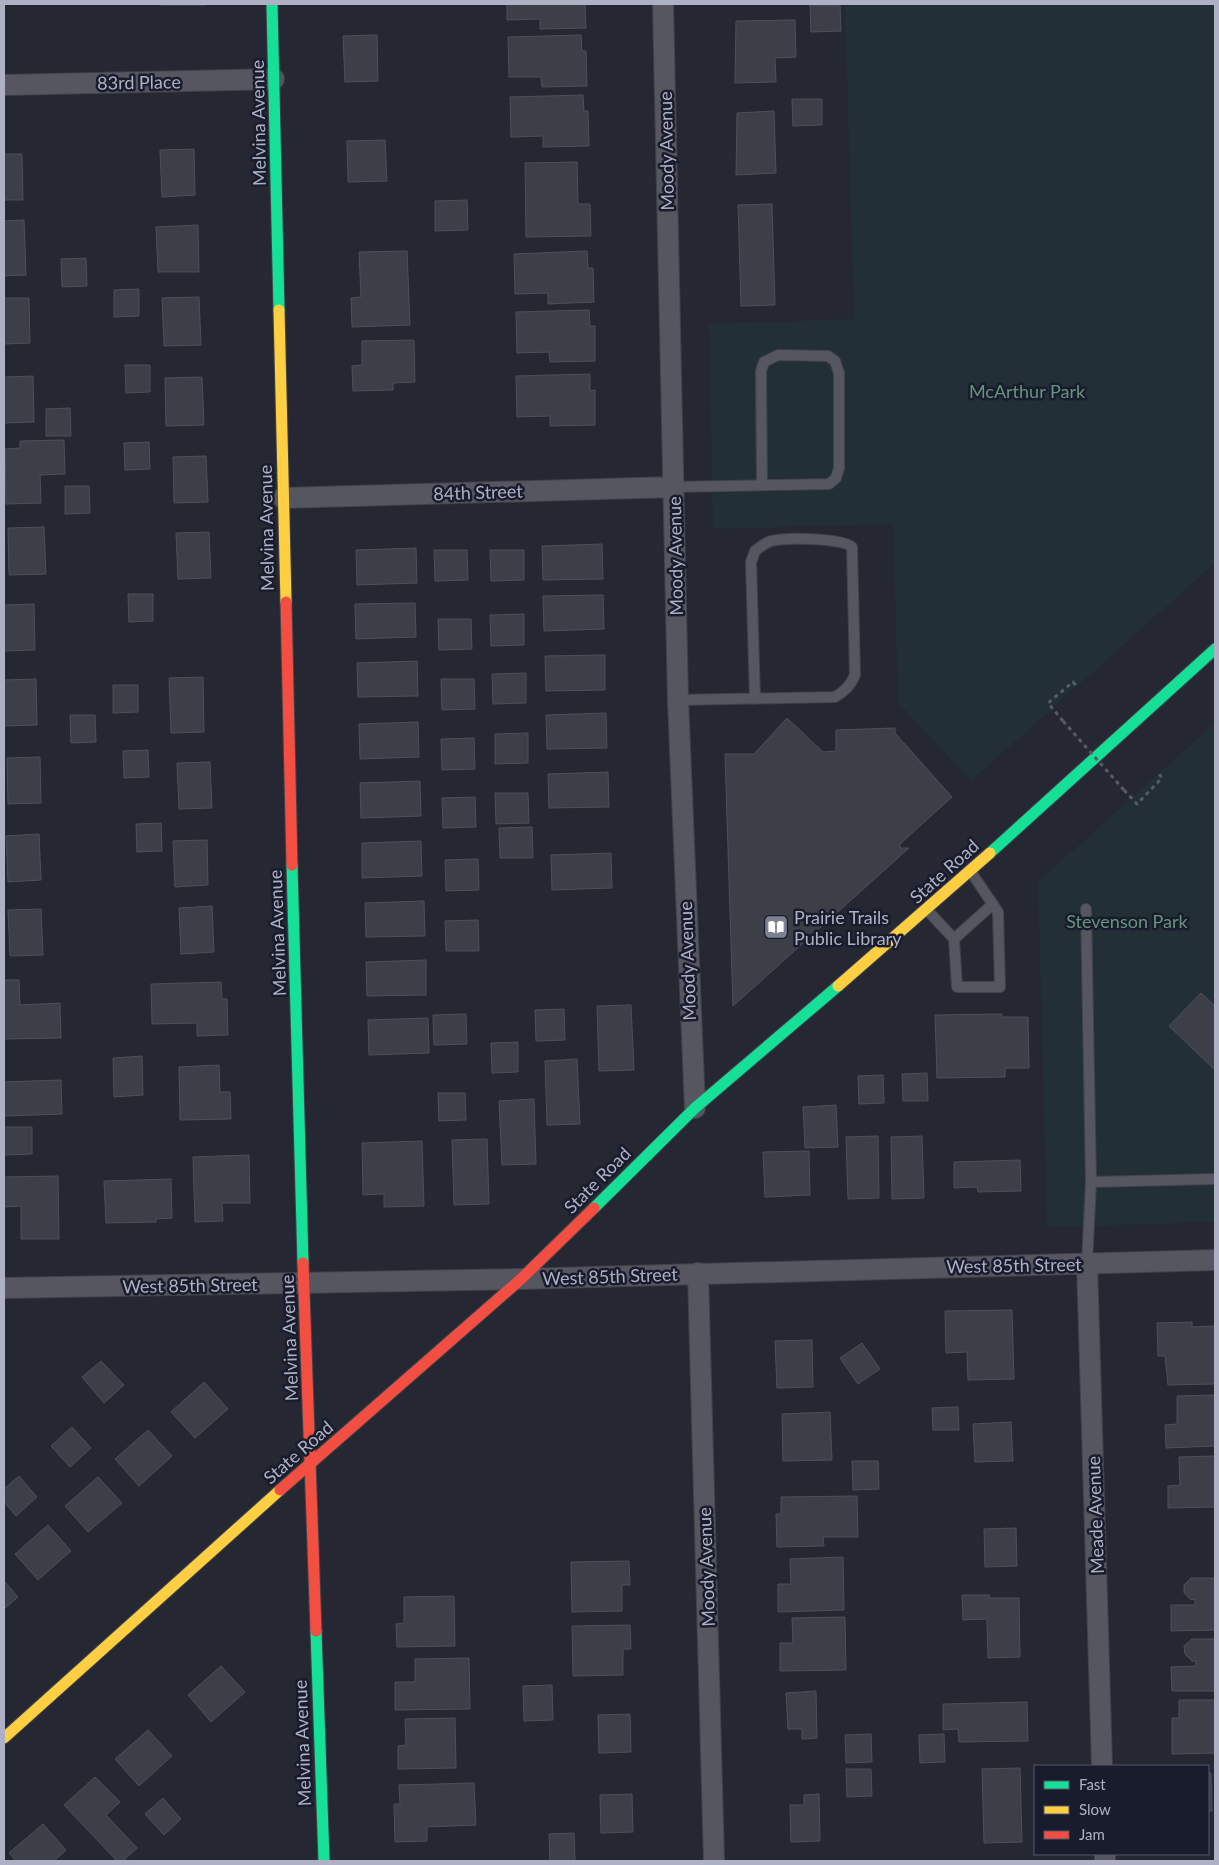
<svg xmlns="http://www.w3.org/2000/svg" width="1219" height="1865" viewBox="0 0 1219 1865" font-family="Lato,sans-serif">
<rect width="100%" height="100%" fill="#252832"/>
<!-- green -->
<path fill="#222f37" d="M845,4H1215V563L971,781L898,702L893,524L713,529L709,324L854,319Z
M1215,723V1222L1047,1227L1038,882Z"/>
<!-- building -->
<path fill="#3d3f48" stroke="#4d4f5a" d="M161,4H206V5H161Z
M507,4H585L586,28L540,29V19L507,20Z
M810,5H840L841,31L811,32Z
M795,20L796,57L775,58L776,82L735,83L736,21Z
M377,35L378,81L345,82L343,36Z
M581,35L582,51H586L587,86L542,87L541,77H509L508,37Z
M583,95L584,111H588L589,146L543,147V136L511,137L510,97Z
M792,99H822V125L793,126Z
M774,111L776,173L736,175L737,113Z
M385,140L387,181L348,182L347,141Z
M194,149L195,195L162,197L160,150Z
M4,154H22L23,200H4Z
M577,162L578,204H590L591,236L526,237L525,163Z
M467,200L468,230L435,231V201Z
M772,204L775,305L741,306L738,205Z
M24,220L26,275L4,276V221Z
M198,225L199,272H158L156,227Z
M407,251L410,325L352,327L351,298L361,297L359,252Z
M587,251L588,268H593L594,302L548,304V293L515,294L514,254Z
M86,258L87,286L62,287L61,259Z
M139,289V316L114,317V290Z
M199,297L201,345L164,346L162,298Z
M4,298H29L30,343L4,344Z
M589,310L590,326H595V361L550,362L549,352L517,353L516,312Z
M414,340L415,382L393,383V390L353,391L352,366L362,365V341Z
M125,365H150V392L126,393Z
M590,374V391L595,390V425L550,426V416L517,417L516,376Z
M33,376L34,422L4,423V377Z
M202,377L204,425L166,426L165,378Z
M70,408L71,436H46V409Z
M64,440L65,474L40,475L41,503L6,504L5,449L20,448V441Z
M149,442L150,469L125,470L124,443Z
M206,456L208,502L174,503L173,457Z
M65,486H89L90,513L65,514Z
M44,527L46,574L9,575L8,528Z
M209,532L211,578L178,579L176,533Z
M602,544L603,579L543,580L542,546Z
M416,548L417,583L357,585L356,550Z
M434,550H467L468,580L435,581Z
M490,550H524V580L491,581Z
M128,594H153V621L129,622Z
M603,595L604,629L544,631L543,596Z
M415,603L416,637L356,639L355,604Z
M34,604L35,650L4,651V605Z
M524,614V645L491,646L490,615Z
M438,619H471L472,649L439,650Z
M605,655V690L546,691L545,656Z
M417,661L418,696L358,697L357,663Z
M526,673V703L493,704L492,674Z
M203,677L204,732L171,733L169,678Z
M36,679L37,725L4,726V680Z
M441,679H474L475,709L442,710Z
M113,685H138V712L113,713Z
M606,713L607,748L547,749L546,715Z
M70,715H95L96,742L71,743Z
M787,718L823,752L836,751V730L895,728V733L952,797L900,844V848H909L733,1006L725,754H754Z
M418,722L419,757L360,759L359,724Z
M528,733V763L495,764V734Z
M474,738L475,769L442,770L441,739Z
M148,750L149,777L124,778L123,751Z
M40,757L41,803L8,804L7,758Z
M210,762L212,808L179,809L177,763Z
M608,772L609,807L549,808L548,774Z
M420,781L421,816L361,818L360,783Z
M495,793H528L529,823L496,824Z
M475,797L476,827L443,828L442,798Z
M161,823L162,851L137,852L136,824Z
M532,827L533,858H500L499,828Z
M39,834L41,880L8,882L6,836Z
M207,840L208,885L175,887L173,841Z
M421,841L422,876L362,878V843Z
M611,853L612,888L552,890L551,855Z
M478,859L479,890L446,891L445,860Z
M424,901L425,936L366,937L365,903Z
M212,906L214,952L181,954L179,908Z
M41,909L43,955L10,956L8,910Z
M478,920L479,951H446L445,921Z
M426,960V995L367,996L366,962Z
M4,980H19L20,1005L60,1003L61,1038L4,1039Z
M221,982L222,999H227L228,1035L197,1036V1023L152,1024L151,984Z
M1201,993L1215,1006V1070L1169,1026Z
M631,1005L634,1070L599,1071L597,1006Z
M564,1009L565,1040L536,1041L535,1010Z
M466,1014L467,1044L434,1045L433,1015Z
M1002,1014V1017H1028L1029,1068H1005V1077L937,1078L935,1015Z
M428,1018L429,1053L369,1055L368,1020Z
M518,1042V1072L492,1073L491,1043Z
M142,1056L143,1095L114,1097L113,1058Z
M577,1059L580,1124L547,1125L545,1061Z
M219,1065L220,1092H230L231,1119L180,1120L179,1067Z
M927,1073L928,1101H903L902,1074Z
M883,1075L884,1103L859,1104L858,1076Z
M61,1080L62,1114L4,1116V1082Z
M438,1093H465L466,1120L439,1121Z
M534,1099L536,1164L502,1165L499,1101Z
M836,1105L838,1147L805,1148L803,1107Z
M4,1127H32V1154L4,1155Z
M878,1136L879,1198L848,1199L846,1137Z
M922,1136L924,1198L892,1199L891,1137Z
M487,1139L489,1204L454,1205L452,1140Z
M422,1141L424,1206L384,1207V1194L363,1195L362,1143Z
M809,1151L810,1195L765,1197L763,1152Z
M249,1155L250,1203H222L223,1221L195,1222L193,1157Z
M1020,1160L1021,1191L978,1192L977,1187L954,1188V1162Z
M58,1176L59,1239H21V1206L4,1207V1177Z
M171,1179L172,1218L156,1219V1222L106,1223L104,1181Z
M1012,1310L1014,1379L968,1380L967,1352L946,1353L945,1311Z
M1192,1322V1327L1215,1326V1384L1168,1385L1165,1356H1158L1157,1323Z
M812,1340L813,1387L777,1388L775,1341Z
M862,1343L880,1369L858,1384L840,1358Z
M101,1361L124,1385L104,1403L82,1377Z
M204,1382L228,1409L195,1438L171,1412Z
M1215,1395V1446L1166,1448L1165,1425L1177,1424V1396Z
M958,1407L959,1430H933L932,1408Z
M830,1412L832,1460L783,1461L782,1414Z
M1011,1422L1013,1461L975,1462L973,1424Z
M72,1427L91,1448L70,1467L51,1446Z
M148,1430L172,1456L139,1486L115,1459Z
M1215,1456V1507L1168,1508V1486L1180,1485L1179,1457Z
M852,1461H878L879,1489L853,1490Z
M19,1476L37,1497L16,1516L4,1502V1489Z
M98,1477L122,1503L88,1532L65,1506Z
M857,1496L858,1537H823L824,1546L777,1547L776,1514H781V1497Z
M48,1525L71,1551L38,1580L15,1554Z
M1016,1528L1017,1566L985,1567L984,1529Z
M843,1557L844,1610L778,1612V1584H791L790,1559Z
M629,1561L630,1585H622V1611L572,1612L571,1562Z
M1191,1578H1215V1630L1171,1631V1605H1195V1599L1191,1600L1184,1593V1585Z
M4,1581L18,1597L4,1609Z
M962,1595H989L990,1598H1019L1020,1657L988,1658L987,1619L963,1620Z
M454,1596L455,1646L397,1647L396,1624L404,1623V1597Z
M845,1617L846,1670L780,1671V1643H793L792,1618Z
M630,1625L631,1649H623V1675L573,1676L572,1626Z
M1192,1639H1215V1691H1172L1171,1667L1196,1666V1661H1192L1185,1654L1184,1646Z
M469,1658L470,1709L395,1710V1682H415V1659Z
M221,1666L245,1692L211,1722L188,1695Z
M552,1685L553,1720L524,1721L523,1686Z
M816,1691L817,1738L802,1739V1729H788L786,1693Z
M1179,1700H1215V1753L1172,1754V1718H1179Z
M1027,1702L1028,1741L959,1742L958,1729L943,1730V1704Z
M630,1714L631,1752L599,1753L598,1715Z
M455,1718L456,1768L398,1769V1746L406,1745L405,1719Z
M148,1730L172,1756L139,1786L115,1759Z
M871,1734L872,1762L846,1763L845,1735Z
M944,1734L945,1762L920,1763L919,1735Z
M1020,1768L1022,1842L984,1843L982,1769Z
M846,1769H871L872,1796L847,1797Z
M1208,1773H1211L1212,1811H1208Z
M95,1777L120,1802L106,1815L137,1848L123,1861H117L64,1805Z
M474,1783L476,1825L427,1827V1841L395,1842L394,1804H400L399,1785Z
M632,1794L633,1832L601,1833L600,1795Z
M819,1794L820,1841L791,1842L790,1805H804V1795Z
M163,1798L181,1819L164,1835L145,1814Z
M43,1824L66,1850L54,1861H16L9,1853Z
M574,1833L575,1861H550L549,1834Z"/>
<g fill="none" stroke-linecap="round" stroke-linejoin="round">
<defs>
<path id="lane" d="M674,487L829,484L836,478L839,468V373L835,361L828,356L778,355L764,362L761,371L762,485
M678,700L835,697C845,691 850,686 855,675L852,547C841,538 786,537 771,541C765,543 760,547 755,551L751,562L755,699
M1086,909L1091,1182L1087,1263
M928,911L954,939L957,987H1000L998,912L971,872
M954,939L993,904
M1091,1182L1215,1179"/>
<path id="street" d="M663,4L678,700L695,1108
M4,85L274,79
M283,498L674,487
M1087,1263L1102,1766
M698,1273L714,1861
M4,1288L521,1279L1215,1260
M1105,1854V1861"/>
<path id="fast" d="M272,4L279,310
M990,853L1215,649
M292,865L303,1263
M594,1208L695,1108L838,986
M316,1631L324,1861"/>
<path id="slow" d="M279,310L286,602
M838,986L990,853
M4,1738L280,1490"/>
<path id="jam" d="M286,602L292,865
M303,1263L316,1631
M280,1490L521,1279L594,1208"/>
</defs>
<!-- lane casing -->
<use href="#lane" stroke="#41434b" stroke-width="12"/>
<!-- street casing -->
<use href="#street" stroke="#41434b" stroke-width="22"/>
<!-- fast casing -->
<use href="#fast" stroke="#41434b" stroke-width="13"/>
<!-- slow casing -->
<use href="#slow" stroke="#41434b" stroke-width="13"/>
<!-- jam casing -->
<use href="#jam" stroke="#41434b" stroke-width="13"/>
<!-- path -->
<path stroke="#585b63" stroke-width="3" stroke-dasharray="4 4" stroke-linecap="butt" d="M1063,721L1048,703L1073,682L1078,688
M1124,790L1137,804L1162,778L1157,771"/>
<!-- lane -->
<use href="#lane" stroke="#555660" stroke-width="10"/>
<!-- street -->
<use href="#street" stroke="#555660" stroke-width="20"/>
<!-- fast -->
<use href="#fast" stroke="#16e098" stroke-width="11"/>
<!-- slow -->
<use href="#slow" stroke="#ffcf43" stroke-width="11"/>
<!-- jam -->
<use href="#jam" stroke="#f24e42" stroke-width="11"/>
<!-- path-bridge -->
<path stroke="#585b63" stroke-width="3" stroke-dasharray="4 4" stroke-linecap="butt" d="M1063,721L1124,790"/>
</g>
<!-- icons -->
<defs>
<symbol id="library-square" viewBox="-11 -11 22 22"><rect x="-9" y="-9" width="18" height="18" rx="4" fill="#7e8191" stroke="#191c2c"/><path d="M-6-4Q-3-5.5-.7-3.5V5Q-3 3-6 4ZM6-4Q3-5.5 .7-3.5V5Q3 3 6 4Z" fill="#fff"/></symbol>
</defs>
<g fill-rule="evenodd">
<use href="#library-square" x="762" y="913" width="28" height="28"/>
</g>
<g text-anchor="middle" dominant-baseline="central" stroke-width="5" stroke-linejoin="round" paint-order="stroke">
<!-- street labels -->
<g font-size="18" fill="#aeb1c4" stroke="#191c2c">
<text transform="translate(139 82) rotate(-1)">83rd Place</text>
<text transform="translate(258 123) rotate(-91)">Melvina Avenue</text>
<text transform="translate(666 151) rotate(-91)">Moody Avenue</text>
<text transform="translate(478 492) rotate(-2)">84th Street</text>
<text transform="translate(266 528) rotate(-91)">Melvina Avenue</text>
<text transform="translate(675 556) rotate(-91)">Moody Avenue</text>
<text transform="translate(944 871) rotate(-42)">State Road</text>
<text transform="translate(277 933) rotate(-92)">Melvina Avenue</text>
<text transform="translate(687 961) rotate(-92)">Moody Avenue</text>
<text transform="translate(597 1180) rotate(-45)">State Road</text>
<text transform="translate(1014 1265) rotate(-1)">West 85th Street</text>
<text transform="translate(610 1276) rotate(-2)">West 85th Street</text>
<text transform="translate(190 1285) rotate(-1)">West 85th Street</text>
<text transform="translate(289 1338) rotate(-92)">Melvina Avenue</text>
<text transform="translate(298 1452) rotate(-41)">State Road</text>
<text transform="translate(1095 1515) rotate(-92)">Meade Avenue</text>
<text transform="translate(706 1567) rotate(-92)">Moody Avenue</text>
<text transform="translate(302 1743) rotate(-92)">Melvina Avenue</text>
</g>
<!-- park labels -->
<g font-size="18" fill="#66947c" stroke="#191c2c">
<text x="1027" y="391">McArthur Park</text>
<text x="1127" y="921">Stevenson Park</text>
</g>
<!-- poi labels -->
<g font-size="18" fill="#aeb1c4" stroke="#191c2c" text-anchor="start">
<text x="794" y="917">Prairie Trails<tspan x="794" dy="21">Public Library</tspan></text>
</g>
</g>
<!-- border -->
<rect width="1219" height="1865" fill="none" stroke="#aeb1c4" stroke-width="10"/>
<!-- legend -->
<rect x="1034" y="1765" width="175" height="90" fill="#191c2c" stroke="#555869"/>
<rect x="1044" y="1781" width="25" height="8" fill="#16e098" stroke="#555869"/>
<text x="1079" y="1790" font-size="15" fill="#aeb1c4">Fast</text>
<rect x="1044" y="1806" width="25" height="8" fill="#ffcf43" stroke="#555869"/>
<text x="1079" y="1815" font-size="15" fill="#aeb1c4">Slow</text>
<rect x="1044" y="1831" width="25" height="8" fill="#f24e42" stroke="#555869"/>
<text x="1079" y="1840" font-size="15" fill="#aeb1c4">Jam</text>
</svg>
